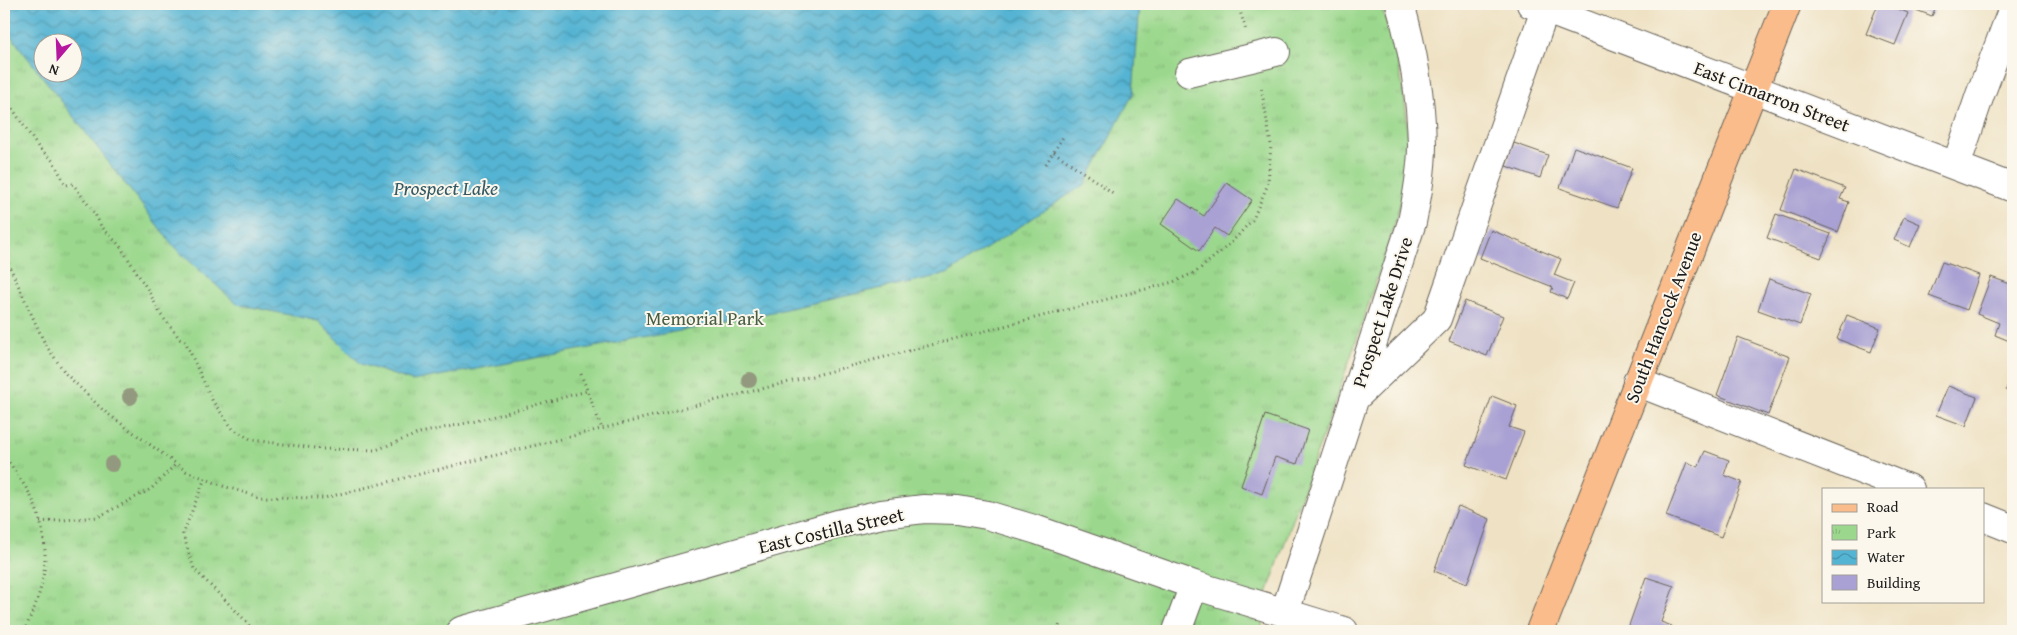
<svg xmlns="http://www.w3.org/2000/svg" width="2017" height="635" viewBox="0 0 2017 635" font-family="'Gentium Book Plus',serif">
<defs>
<pattern id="park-tufts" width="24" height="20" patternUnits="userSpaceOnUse" patternTransform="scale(1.25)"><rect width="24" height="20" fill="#9bd88d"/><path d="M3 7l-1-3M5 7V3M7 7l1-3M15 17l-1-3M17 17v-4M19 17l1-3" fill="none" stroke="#85b979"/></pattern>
<pattern id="water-waves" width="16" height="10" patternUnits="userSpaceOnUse" patternTransform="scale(1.25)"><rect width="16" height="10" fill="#54b4d3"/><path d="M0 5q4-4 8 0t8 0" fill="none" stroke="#4592aa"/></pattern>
</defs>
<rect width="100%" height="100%" fill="#fbf7ec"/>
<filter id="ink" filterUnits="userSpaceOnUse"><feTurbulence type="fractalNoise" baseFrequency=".02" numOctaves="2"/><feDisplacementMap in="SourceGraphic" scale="10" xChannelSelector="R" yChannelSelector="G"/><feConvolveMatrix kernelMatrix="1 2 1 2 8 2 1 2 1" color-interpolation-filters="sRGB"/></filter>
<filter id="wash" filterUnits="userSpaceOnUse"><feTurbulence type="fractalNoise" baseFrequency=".0096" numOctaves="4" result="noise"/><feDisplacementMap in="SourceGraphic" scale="20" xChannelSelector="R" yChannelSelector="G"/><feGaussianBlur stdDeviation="1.12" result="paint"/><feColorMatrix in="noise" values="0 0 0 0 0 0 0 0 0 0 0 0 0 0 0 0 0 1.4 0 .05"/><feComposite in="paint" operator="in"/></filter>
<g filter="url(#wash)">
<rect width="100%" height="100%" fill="#efe2c4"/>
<!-- park -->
<path fill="url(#park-tufts)" stroke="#5c7a54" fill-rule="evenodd" d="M4,4H1380C1398,53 1413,118 1406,171C1400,218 1381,263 1367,309C1334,408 1297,506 1263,605L1262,631H4ZM42,42H72V72H42Z"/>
<!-- water -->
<path fill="url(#water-waves)" stroke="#386878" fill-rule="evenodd" d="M4,4H1140L1133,94L1085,184L947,274L717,324L412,381L361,364L318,321L237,304L175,248L4,27ZM42,42H72V72H42Z"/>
<g id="blocks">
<!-- building -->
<path fill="#a9a1d3" d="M1878,4H1886L1908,13L1895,45L1866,34Z
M1900,4H1937L1932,16Z
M1514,143L1548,155L1540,178L1506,166Z
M1574,147L1632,168L1617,208L1560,188Z
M1796,169L1845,188L1840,199L1849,202L1838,232L1781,210Z
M1227,183L1252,200L1227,236L1215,228L1199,251L1161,224L1178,199L1204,216Z
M1776,214L1831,234L1821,258L1767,238Z
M1904,217L1920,224L1910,247L1894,240Z
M1491,230L1561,259L1554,275L1574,283L1567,299L1551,292L1553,287L1480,258Z
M1942,262L1979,275L1967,310L1929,296Z
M1991,277L2013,285L2012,342L1995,335L1999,323L1977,314Z
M1769,279L1811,294L1800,325L1758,310Z
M1465,301L1503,316L1487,356L1449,341Z
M1847,315L1880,328L1871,352L1837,339Z
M1738,337L1790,357L1768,415L1717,395Z
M2013,371V393L2006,390Z
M1948,386L1977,397L1966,426L1936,415Z
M1492,396L1517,406L1509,427L1524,432L1506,480L1466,465Z
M1265,415L1308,430L1297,464L1275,457L1262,494L1241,486Z
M1705,451L1729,460L1724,475L1742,482L1721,537L1666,516L1687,462L1698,467Z
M1458,506L1490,519L1467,584L1434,571Z
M1646,577L1674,586L1661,622L1672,626L1671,631H1627Z"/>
</g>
</g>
<g filter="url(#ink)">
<use href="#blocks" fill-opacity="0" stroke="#666157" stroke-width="1"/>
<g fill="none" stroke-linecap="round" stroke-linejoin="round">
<defs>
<path id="minor" d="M1531,4L2013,188
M1189,73L1276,52
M1956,166L1980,95L2013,8
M1637,382L1910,489
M1356,397L1437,319L1547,4
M1983,517L2013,529
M1285,612L1412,222C1417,197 1422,171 1422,145C1421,98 1413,49 1400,4
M461,631L838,524L882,514L924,509L958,510L987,515L1037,530L1194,585L1344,631
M1177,631L1194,585"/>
<path id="major" d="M1540,631L1787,4"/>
</defs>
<!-- minor casing -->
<use href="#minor" stroke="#666157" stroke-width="30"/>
<!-- major casing -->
<use href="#major" stroke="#666157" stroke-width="30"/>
<!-- path -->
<path stroke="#666157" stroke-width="3" stroke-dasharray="1 4" stroke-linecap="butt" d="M1238,4L1246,31
M4,96L38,147L53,161L66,185L73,184L95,214L101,226L120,246L148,290L161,315L180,339L185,341L213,402L233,429L252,440L322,449L376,450L420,433L476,421L587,391
M1054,152L1113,193
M1046,164L1063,137
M4,254L45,344L66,374L104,411L186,471L223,486L259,497L324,498L789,382L1173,282L1196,272L1231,243L1253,219L1268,184L1271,145L1261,86
M581,374L602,429
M4,454C13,470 27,486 34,503C53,551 46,586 24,631
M205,478L183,534L194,569L247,622L252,631
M40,522L98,517L151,489L176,464
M1058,631L1060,623"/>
<!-- minor -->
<use href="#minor" stroke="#fff" stroke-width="28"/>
<!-- major -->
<use href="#major" stroke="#fabc8b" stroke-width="28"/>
</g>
<!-- trees -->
<g fill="#93997e">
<circle cx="749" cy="380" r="8"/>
<circle cx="130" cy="397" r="8"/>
<circle cx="112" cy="464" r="8"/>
</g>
</g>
<g text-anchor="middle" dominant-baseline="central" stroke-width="4" stroke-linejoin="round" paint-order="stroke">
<!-- street labels -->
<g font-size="19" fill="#1c1c1c" stroke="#fbf7ec">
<text transform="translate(1772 96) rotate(21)">East Cimarron Street</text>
<text transform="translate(1382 312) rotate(-72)">Prospect Lake Drive</text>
<text transform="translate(1663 317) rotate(-69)">South Hancock Avenue</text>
<text transform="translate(831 530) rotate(-13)">East Costilla Street</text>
</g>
<!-- park labels -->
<g font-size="19" fill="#485e44" stroke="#fbf7ec">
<text x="705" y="318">Memorial Park</text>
</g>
<!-- water labels -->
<g font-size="20" font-style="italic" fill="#325965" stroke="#fbf7ec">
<text x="446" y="187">Prospect Lake</text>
</g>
</g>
<!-- margin -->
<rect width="2017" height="635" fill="none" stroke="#fbf7ec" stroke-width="20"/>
<!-- legend -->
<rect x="1822" y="488" width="162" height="115" fill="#fbf7ec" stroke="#a29f99"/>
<rect x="1832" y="504" width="25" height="8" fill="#fabc8b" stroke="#a29f99"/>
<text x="1867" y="512" font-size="15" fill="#1c1c1c">Road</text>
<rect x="1832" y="525" width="25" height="15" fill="url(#park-tufts)" stroke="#a29f99"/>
<text x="1867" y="538" font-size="15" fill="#1c1c1c">Park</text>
<rect x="1832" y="550" width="25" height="15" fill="url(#water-waves)" stroke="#a29f99"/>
<text x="1867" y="562" font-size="15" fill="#1c1c1c">Water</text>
<rect x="1832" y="575" width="25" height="15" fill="#a9a1d3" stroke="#a29f99"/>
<text x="1867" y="588" font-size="15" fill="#1c1c1c">Building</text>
<!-- north arrow -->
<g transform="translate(58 58) rotate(199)"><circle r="24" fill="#fbf7ec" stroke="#a29f99"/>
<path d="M0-4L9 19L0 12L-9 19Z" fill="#b5179e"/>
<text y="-8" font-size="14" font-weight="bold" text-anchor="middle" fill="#1c1c1c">N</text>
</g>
</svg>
